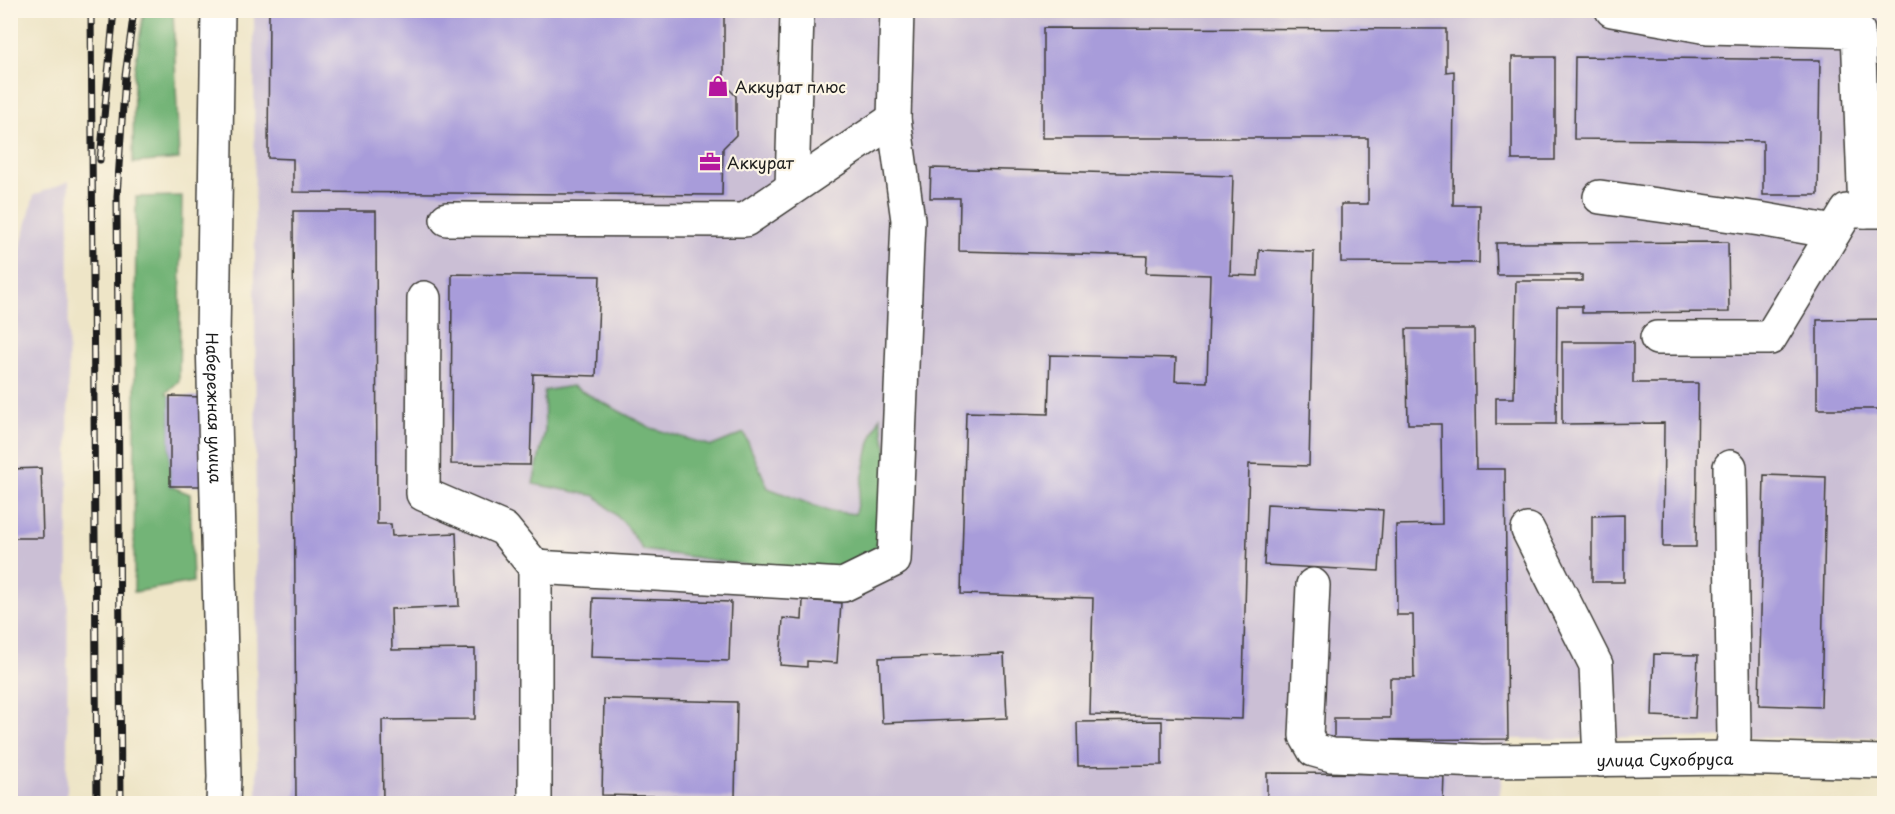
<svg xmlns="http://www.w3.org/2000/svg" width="1895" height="814" viewBox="0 0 1895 814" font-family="'Playpen Sans',sans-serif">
<rect width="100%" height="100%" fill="#fcf5e5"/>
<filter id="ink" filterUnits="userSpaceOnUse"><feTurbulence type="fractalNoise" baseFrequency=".0167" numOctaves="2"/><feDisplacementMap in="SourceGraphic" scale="12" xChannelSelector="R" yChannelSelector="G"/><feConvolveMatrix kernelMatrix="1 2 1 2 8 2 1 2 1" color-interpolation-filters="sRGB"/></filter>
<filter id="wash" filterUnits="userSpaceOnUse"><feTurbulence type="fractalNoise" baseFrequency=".008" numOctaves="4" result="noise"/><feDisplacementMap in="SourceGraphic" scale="24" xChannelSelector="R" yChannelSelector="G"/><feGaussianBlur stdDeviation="1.35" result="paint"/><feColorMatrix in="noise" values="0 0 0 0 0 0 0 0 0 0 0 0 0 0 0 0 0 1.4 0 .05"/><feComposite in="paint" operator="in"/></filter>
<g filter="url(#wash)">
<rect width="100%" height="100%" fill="#eee5c7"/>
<!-- industrial -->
<path fill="#cbbfd5" d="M254,11H1884V737L1508,739L1498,804L257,803Z
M69,181L67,803L11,804V284L34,195Z"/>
<!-- forest -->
<path fill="#73b477" stroke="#48684a" stroke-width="1.5" d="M144,11H173L179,159L133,163L134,73Z
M182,196L179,381L166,393L170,396V486L190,494L193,582L134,592L136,197Z
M572,386L651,428L712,446L744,433L768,488L828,511L855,514L870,442L880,417L887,452L890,501L874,553L850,569H776L643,550L626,525L596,496L533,484L545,431L544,391Z"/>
<g id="blocks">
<!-- building -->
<path fill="#a89cda" d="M269,10H724V84L736,96V135L723,148L722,195L293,192V159L268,158Z
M1043,28L1446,29V72L1454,71L1453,205H1480L1479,263L1341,262V204H1368V138H1043Z
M1512,57H1555V160H1512Z
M1575,57L1820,60L1818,195H1763V141L1574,139Z
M931,168L1233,176L1230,275L1258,276L1259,250L1314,252L1309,466L1249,464L1242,719L1090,715L1093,598L961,594L966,412L1048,414L1050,355L1176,358L1175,381L1207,382L1210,275L1146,273L1147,256L959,251L960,198H930Z
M293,211H376L377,524H391L392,536L456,533L459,606L391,609L392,650L475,649V719L382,720L383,804H296Z
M1728,242L1729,312L1582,313V306H1557L1556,424H1496V398H1514L1516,281H1582V275H1497L1496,243Z
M452,274L600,276L596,376L533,374L530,465L451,464Z
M1884,319V409H1817V320Z
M1406,329H1474L1476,469H1505L1508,739L1334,740V718H1390V678H1414L1413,615H1397L1396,525L1442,524L1441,424H1408Z
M1562,342H1633V383H1698L1696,547H1663L1664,423L1562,424Z
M170,396L203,397V486H170Z
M41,468L43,538H10V469Z
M1764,475L1826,477L1821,707L1759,705Z
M1267,504L1383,510L1379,571L1264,565Z
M1624,515V582H1592V516Z
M593,598L731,602L729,661L591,657Z
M803,600L841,603L837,663L807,661V667L780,665L783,618L802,620Z
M1004,654L1007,718L882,723L879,658Z
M1654,654L1698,655L1695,718L1652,716Z
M604,699L737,702L735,798L602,795Z
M1162,721V765L1078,766L1077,722Z
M1267,773L1444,774L1443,804H1267Z"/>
</g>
</g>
<g filter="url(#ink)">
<use href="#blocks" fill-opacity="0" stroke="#3c3a36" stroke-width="1.5"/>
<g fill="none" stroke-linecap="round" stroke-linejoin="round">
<defs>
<g id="minor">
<path id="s1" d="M218,10L213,338L224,777L223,804"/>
<path d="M1612,10L1708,27L1858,31L1865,211"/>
<path d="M792,187L797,14"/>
<path d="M1600,197L1760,219L1834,232"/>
<path d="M447,219L745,220L894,119"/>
<path d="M424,298L423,494L504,529L535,567"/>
<path d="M1657,338H1770L1847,211H1883"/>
<path d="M1730,467L1734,737L1731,758"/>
<path d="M1528,530L1596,665L1599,738L1602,760"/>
<path id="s2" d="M1313,585L1306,736L1314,750L1332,755L1482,761L1731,758L1884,762"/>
<path d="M535,804V567L843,585L894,560L908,220L894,119L897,10"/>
</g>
</defs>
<!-- minor casing -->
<use href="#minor" stroke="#3c3a36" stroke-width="36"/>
<!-- minor -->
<use href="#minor" stroke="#fff" stroke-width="33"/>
<defs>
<path id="rail" d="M91,10L97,804
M100,160L114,10
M121,804L117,196L125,76L134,10"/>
</defs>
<!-- rail casing -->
<use href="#rail" stroke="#1c1c1c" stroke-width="7"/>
<!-- rail -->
<use href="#rail" stroke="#fcf5e5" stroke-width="4.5" stroke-dasharray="14" stroke-linecap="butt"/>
</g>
</g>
<!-- icons -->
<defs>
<symbol id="shop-bare" viewBox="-9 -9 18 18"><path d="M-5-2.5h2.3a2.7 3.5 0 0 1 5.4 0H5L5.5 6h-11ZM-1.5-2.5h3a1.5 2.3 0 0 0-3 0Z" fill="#b5179e" stroke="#fcf5e5" stroke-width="2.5" paint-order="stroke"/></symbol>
<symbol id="office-bare" viewBox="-9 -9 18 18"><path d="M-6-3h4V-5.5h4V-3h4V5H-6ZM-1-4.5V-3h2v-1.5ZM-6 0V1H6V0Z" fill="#b5179e" stroke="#fcf5e5" stroke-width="2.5" paint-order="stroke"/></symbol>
</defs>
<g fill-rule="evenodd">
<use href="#shop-bare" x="703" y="71" width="30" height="30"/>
<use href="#office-bare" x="695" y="147" width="30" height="30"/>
</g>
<g text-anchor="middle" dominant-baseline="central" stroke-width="4.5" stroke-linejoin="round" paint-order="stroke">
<!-- poi labels -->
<g font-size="16" fill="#1c1c1c" stroke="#fcf5e5" text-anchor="start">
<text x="735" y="86">Аккурат плюс</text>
<text x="727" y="162">Аккурат</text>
</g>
<!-- street labels -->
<g font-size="16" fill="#1c1c1c" stroke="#fcf5e5">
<text stroke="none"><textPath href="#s1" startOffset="398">Набережная улица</textPath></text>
<text stroke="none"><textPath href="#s2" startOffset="519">улица Сухобруса</textPath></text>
</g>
</g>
<!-- margin -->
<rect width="1895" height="814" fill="none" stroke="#fcf5e5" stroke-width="36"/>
</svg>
